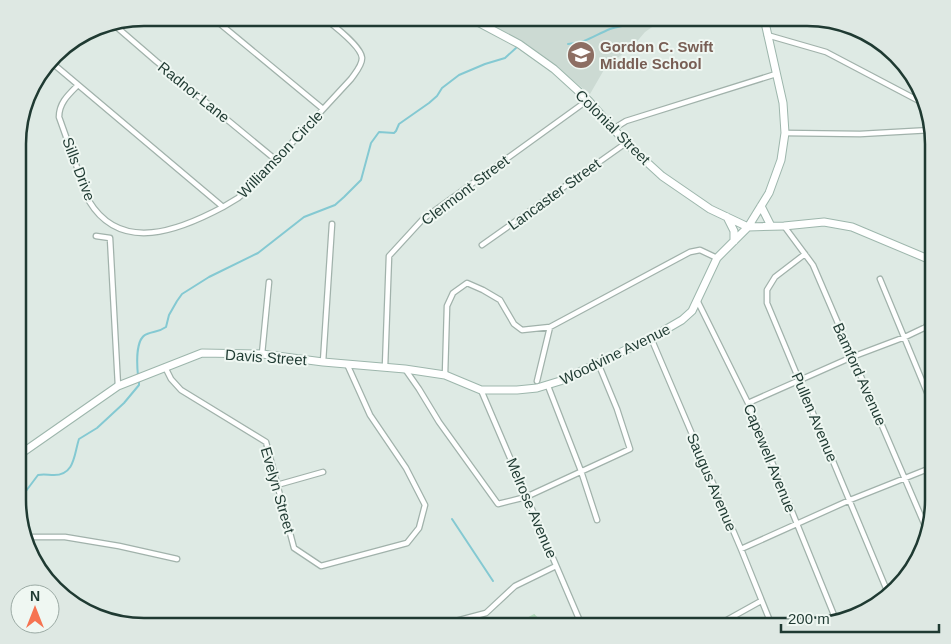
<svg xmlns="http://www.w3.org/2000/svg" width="951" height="644" viewBox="0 0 951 644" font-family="Helvetica,sans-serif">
<defs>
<pattern id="park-crowns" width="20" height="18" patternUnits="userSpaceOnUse" patternTransform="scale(1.25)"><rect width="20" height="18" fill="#b6ddbf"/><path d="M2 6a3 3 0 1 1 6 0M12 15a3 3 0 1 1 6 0" fill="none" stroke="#9cbea5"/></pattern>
</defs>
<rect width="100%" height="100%" fill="#deeae4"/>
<!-- built -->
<path fill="#ccdad3" d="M479,18H665L645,32L634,45L605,68L590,94L528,45Z"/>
<!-- park -->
<path fill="url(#park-crowns)" d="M534,614L548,626H512Z"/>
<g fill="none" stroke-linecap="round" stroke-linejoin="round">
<!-- stream -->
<path stroke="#84c9d2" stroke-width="2" d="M568,44C584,44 595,35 610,29C621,25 635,25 644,18
M138,376C137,366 135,338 147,334C154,331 159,332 166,327L169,315L177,301L182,294L209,277L258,253L304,217L335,205L344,197L361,180L371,143L379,132L394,133L396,131L399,124L429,103L437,96L442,88L459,75L485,64L505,58L516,48
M19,497L26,491L38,475C44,474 48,475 54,475C75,475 74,454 79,439L97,428L124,403L139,385V381
M452,519L493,581"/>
<defs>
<path id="street" d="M213,18L323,109
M112,23L156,61L276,160
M221,23L226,18
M767,35L826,52L923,103
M51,62L223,207L238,198L253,185L351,79C355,73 362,66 362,58C361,46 333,25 324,18
M78,85C68,95 59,103 59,117L89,201C121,254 180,230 223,207
M613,129L626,121L776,74
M785,133L860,134L931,130
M784,226L813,265L926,528
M96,236L110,238L118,386
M482,245L626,143
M805,254L775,277L767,290V303L888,593
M880,279L933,407
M697,300L748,403L836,620
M926,327L933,314
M651,338L741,549L772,626
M262,354L269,282
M323,362L332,224
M165,367L171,379L181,390L266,442L294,548L321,566L407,543L419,528L425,505L406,468L370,415L347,364
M385,367L389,256L423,219L588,100
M405,369L419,389L439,422L498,504L526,497L630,449L617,409L598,363
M445,375L447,306L453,293L467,283L483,290L500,300L514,324L522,330L550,327L690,252L700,250L717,258
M537,381L550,327
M548,386L581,471L597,520
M481,390L582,626
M748,403L852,357L905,337L926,327L933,329
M277,485L323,472
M26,537H65L119,546L177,559
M741,549L850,500L933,467
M437,626L486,613L515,586L556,566
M716,626L761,601"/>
<path id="secondary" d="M470,18L519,44L554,69L588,100L626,143L662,176L710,209L748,227L784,226L824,222L852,227L933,261
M761,206L771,226
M727,217L734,231V241
M19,455L118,386L202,353L262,354L323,362L405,369L445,375L481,390H517L537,388L560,381L651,338L682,320L692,311L717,258L748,227L769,193L781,160L785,133L783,103L764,18"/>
</defs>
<!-- street casing -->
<use href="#street" stroke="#a1b2ab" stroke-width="7"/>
<!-- secondary casing -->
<use href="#secondary" stroke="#9db6ac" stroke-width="9"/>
<!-- street -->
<use href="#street" stroke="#fff" stroke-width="4.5"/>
<!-- secondary -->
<use href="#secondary" stroke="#fff" stroke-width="7"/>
</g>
<!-- icons -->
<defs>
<symbol id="school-disc" viewBox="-11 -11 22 22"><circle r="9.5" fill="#8d6e63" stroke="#eff7f2"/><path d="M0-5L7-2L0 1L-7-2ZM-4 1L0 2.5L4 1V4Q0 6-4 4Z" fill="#fff"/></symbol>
</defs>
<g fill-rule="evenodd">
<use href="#school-disc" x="565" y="39" width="32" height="32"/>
</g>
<g text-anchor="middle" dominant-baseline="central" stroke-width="4" stroke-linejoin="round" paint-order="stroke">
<!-- education labels -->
<g font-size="15" font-weight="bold" fill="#785e54" stroke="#eff7f2" text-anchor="start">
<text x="600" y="46">Gordon C. Swift<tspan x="600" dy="17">Middle School</tspan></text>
</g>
<!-- street labels -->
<g font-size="15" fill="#1f3a32" stroke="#eff7f2">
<text transform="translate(194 92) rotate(39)">Radnor Lane</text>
<text transform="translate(613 127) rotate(45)">Colonial Street</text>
<text transform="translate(280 154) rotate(-46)">Williamson Circle</text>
<text transform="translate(79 169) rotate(69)">Sills Drive</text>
<text transform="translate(465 190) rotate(-37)">Clermont Street</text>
<text transform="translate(554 194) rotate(-36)">Lancaster Street</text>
<text transform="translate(615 354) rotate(-26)">Woodvine Avenue</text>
<text transform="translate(266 357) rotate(4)">Davis Street</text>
<text transform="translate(860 374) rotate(66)">Bamford Avenue</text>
<text transform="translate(815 417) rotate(67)">Pullen Avenue</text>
<text transform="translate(770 458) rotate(68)">Capewell Avenue</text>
<text transform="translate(712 482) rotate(67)">Saugus Avenue</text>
<text transform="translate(278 490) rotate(74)">Evelyn Street</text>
<text transform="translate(532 508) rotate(67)">Melrose Avenue</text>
</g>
</g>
<!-- crop -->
<path d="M0 0H951V644H0ZM144 26H807A118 118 0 0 1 925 144V500A118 118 0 0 1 807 618H144A118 118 0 0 1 26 500V144A118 118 0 0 1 144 26Z" fill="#dee8e3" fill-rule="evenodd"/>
<path fill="none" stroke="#1f3a32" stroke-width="2.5" d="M144 26H807A118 118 0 0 1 925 144V500A118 118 0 0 1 807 618H144A118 118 0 0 1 26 500V144A118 118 0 0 1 144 26Z"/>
<!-- north arrow -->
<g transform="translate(35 609)"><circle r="24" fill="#eff7f2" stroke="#9caba5"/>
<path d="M0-4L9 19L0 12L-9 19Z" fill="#f67351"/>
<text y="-8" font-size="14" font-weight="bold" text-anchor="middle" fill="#1f3a32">N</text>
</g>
<!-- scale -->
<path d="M781 624v8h158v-8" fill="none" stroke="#1f3a32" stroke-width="2.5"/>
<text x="788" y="624" font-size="15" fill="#1f3a32" stroke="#eff7f2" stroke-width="4" paint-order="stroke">200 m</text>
</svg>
